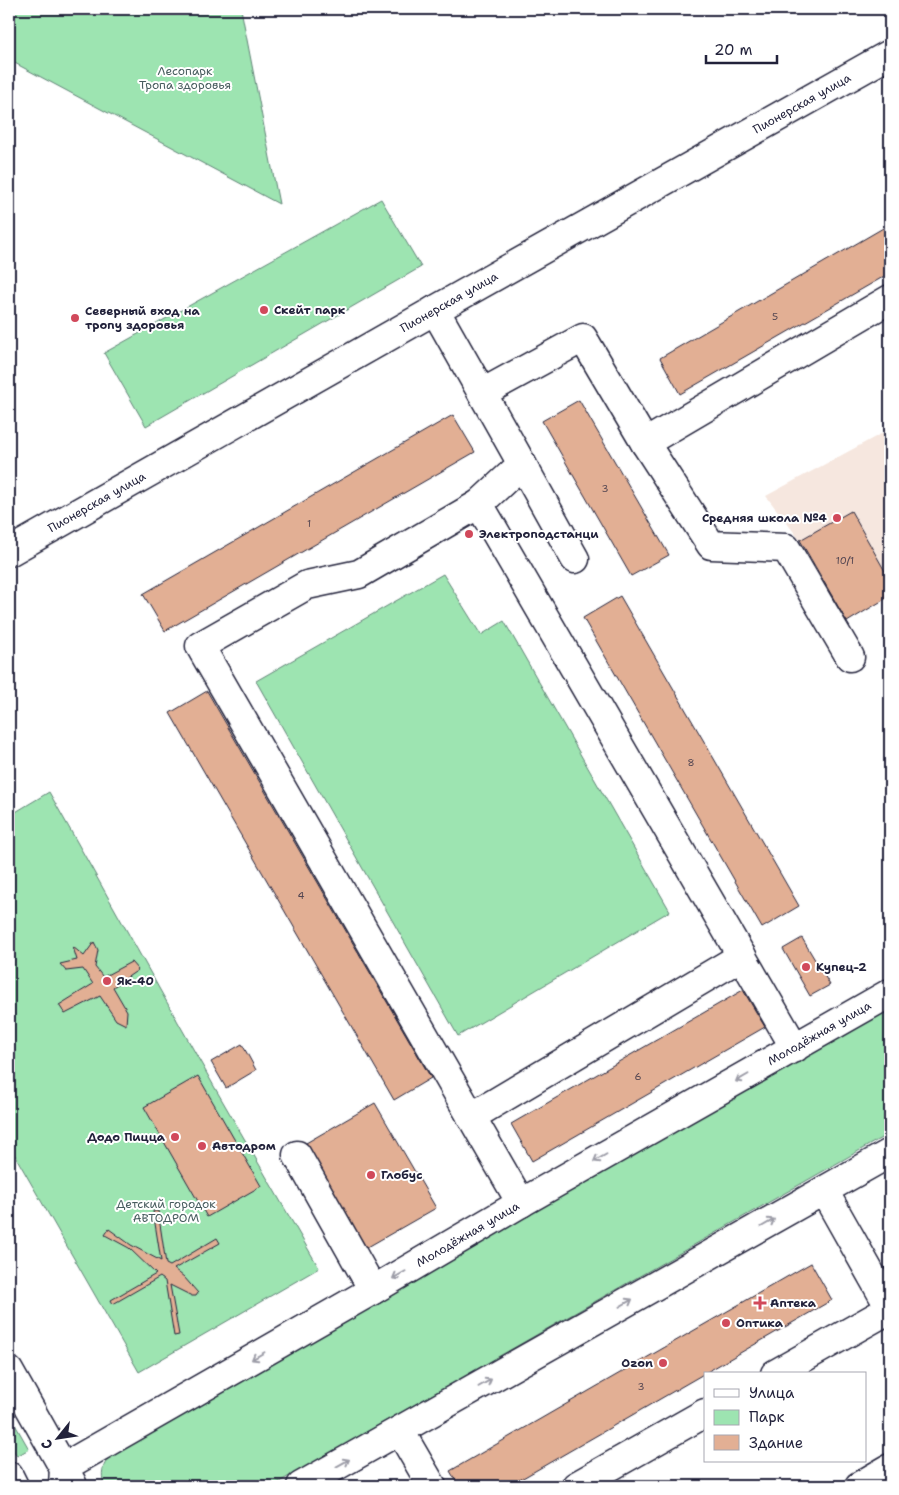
<svg xmlns="http://www.w3.org/2000/svg" width="899" height="1495" viewBox="0 0 899 1495" font-family="'Shantell Sans',sans-serif">
<rect width="100%" height="100%" fill="#fff"/>
<filter id="ink" filterUnits="userSpaceOnUse"><feTurbulence type="fractalNoise" baseFrequency=".02" numOctaves="2"/><feDisplacementMap in="SourceGraphic" scale="10" xChannelSelector="R" yChannelSelector="G"/><feConvolveMatrix kernelMatrix="1 2 1 2 8 2 1 2 1" color-interpolation-filters="sRGB"/></filter>
<g filter="url(#ink)">
<!-- built -->
<path fill="#f6e7df" d="M890,429V596L847,622L800,540L766,496Z"/>
<!-- green -->
<path fill="#9de4b1" stroke="#608376" d="M9,9H241L279,204L9,60Z
M381,199L421,267L146,426L104,353Z
M443,574L481,635L504,621L670,911L458,1036L256,681Z
M49,792L215,1088L319,1268L139,1372L9,1145V816Z
M890,1009V1133L272,1486H105C97,1468 108,1456 123,1445Z
M9,1414L29,1449L17,1456L9,1443Z"/>
<!-- building -->
<path fill="#e2af94" stroke="#22223b" d="M890,224V273L680,394L660,358Z
M579,400L669,555L631,576L542,421Z
M453,415L475,452L165,631L143,594Z
M851,511L890,580V596L847,622L800,540Z
M620,596L799,906L762,928L583,618Z
M207,691L431,1078L394,1100L170,713Z
M802,938L830,985L810,996L783,949Z
M94,942L98,950L95,967L103,977L131,962L138,970L113,987L127,1011L126,1025L116,1020L100,996L65,1014L59,1005L93,984L83,969L66,971L60,964L77,960L73,947L84,956Z
M743,990L765,1027L532,1161L511,1124Z
M242,1044L256,1070L226,1088L211,1062Z
M198,1076L261,1186L207,1217L144,1107Z
M375,1103L436,1208L366,1248L306,1143Z
M153,1211H158L166,1264L170,1266L217,1238L220,1243L174,1269L184,1277L198,1293L196,1296H192L170,1285L179,1335L174,1336L165,1281L160,1277L113,1304L111,1300L156,1274L129,1248L105,1235L109,1229L131,1245L161,1261Z
M811,1263L832,1300L509,1486H459L450,1471Z"/>
<g fill="none" stroke-linecap="round" stroke-linejoin="round">
<defs>
<g id="minor">
<path d="M435,310L482,393"/>
<path d="M645,443L711,545L786,548L850,657"/>
<path d="M522,464L575,559"/>
<path d="M479,504L359,574L307,585L200,646L521,1203"/>
<path id="s1" d="M9,552L435,310L890,54"/>
<path d="M795,1048L479,504L522,464L482,393L583,338L645,443L890,299"/>
<path d="M471,1117L742,956"/>
<path d="M297,1155L373,1290"/>
<path d="M824,1191L890,1308"/>
<path d="M775,1374L890,1309"/>
<path d="M400,1431L432,1486"/>
<path d="M576,1486L705,1413"/>
<path d="M859,1486L890,1468"/>
</g>
<g id="major">
<path d="M9,1371L72,1483"/>
<path d="M9,1476L14,1486"/>
<path id="s2" d="M63,1486L64,1467L373,1290L521,1203L890,993"/>
<path d="M301,1486L890,1153"/>
</g>
</defs>
<!-- minor casing -->
<use href="#minor" stroke="#22223b" stroke-width="31"/>
<!-- major casing -->
<use href="#major" stroke="#22223b" stroke-width="31"/>
<!-- minor -->
<use href="#minor" stroke="#fff" stroke-width="28"/>
<!-- major -->
<use href="#major" stroke="#fff" stroke-width="28"/>
</g>
<!-- one-way arrows -->
<defs><path id="oneway-shaft" d="M-6 0H5M1.5-3L5.5 0L1.5 3" fill="none" stroke-width="1.6" stroke-linecap="round" stroke-linejoin="round" transform="scale(1.25)"/></defs>
<g stroke="#9c9ca7">
<use href="#oneway-shaft" transform="translate(742 1078) rotate(150)"/>
<use href="#oneway-shaft" transform="translate(600 1158) rotate(150)"/>
<use href="#oneway-shaft" transform="translate(768 1223) rotate(-30)"/>
<use href="#oneway-shaft" transform="translate(399 1275) rotate(150)"/>
<use href="#oneway-shaft" transform="translate(626 1303) rotate(-30)"/>
<use href="#oneway-shaft" transform="translate(258 1356) rotate(150)"/>
<use href="#oneway-shaft" transform="translate(485 1383) rotate(-30)"/>
<use href="#oneway-shaft" transform="translate(343 1463) rotate(-29)"/>
</g>
</g>
<!-- markers -->
<g fill="#d1495b" stroke="#fff" stroke-width="2">
<circle cx="264" cy="310" r="5"/>
<circle cx="75" cy="318" r="5"/>
<circle cx="837" cy="518" r="5"/>
<circle cx="469" cy="534" r="5"/>
<circle cx="806" cy="967" r="5"/>
<circle cx="107" cy="981" r="5"/>
<circle cx="175" cy="1137" r="5"/>
<circle cx="202" cy="1146" r="5"/>
<circle cx="371" cy="1175" r="5"/>
<path d="M757.5 1295.5h5v5h5v5h-5v5h-5v-5h-5v-5h5z"/>
<circle cx="726" cy="1323" r="5"/>
<circle cx="663" cy="1363" r="5"/>
</g>
<g text-anchor="middle" dominant-baseline="central" stroke-width="4" stroke-linejoin="round" paint-order="stroke">
<!-- number labels -->
<g font-size="10" fill="#524551">
<text x="775" y="316">5</text>
<text x="605" y="488">3</text>
<text x="309" y="523">1</text>
<text x="845" y="560">10/1</text>
<text x="691" y="762">8</text>
<text x="301" y="895">4</text>
<text x="638" y="1076">6</text>
<text x="641" y="1386">3</text>
</g>
<!-- park labels -->
<g font-size="12" fill="#475c5e" stroke="#fff">
<text x="185" y="71">Лесопарк<tspan x="185" dy="14">Тропа здоровья</tspan></text>
<text x="166" y="1204">Детский городок<tspan x="166" dy="14">АВТОДРОМ</tspan></text>
</g>
<!-- street labels -->
<g font-size="12" fill="#22223b" stroke="#fff">
<text stroke="none"><textPath href="#s1" startOffset="911">Пионерская улица</textPath></text>
<text stroke="none"><textPath href="#s1" startOffset="506">Пионерская улица</textPath></text>
<text stroke="none"><textPath href="#s1" startOffset="101">Пионерская улица</textPath></text>
<text stroke="none"><textPath href="#s2" startOffset="890">Молодёжная улица</textPath></text>
<text stroke="none"><textPath href="#s2" startOffset="485">Молодёжная улица</textPath></text>
</g>
<!-- poi labels -->
<g font-size="12" font-weight="bold" fill="#22223b" stroke="#fff" text-anchor="start">
<text x="274" y="310">Скейт парк</text>
<text x="85" y="311">Северный вход на<tspan x="85" dy="14">тропу здоровья</tspan></text>
<text x="827" y="518" text-anchor="end">Средняя школа №4</text>
<text x="479" y="534">Электроподстанци</text>
<text x="816" y="967">Купец-2</text>
<text x="117" y="981">Як-40</text>
<text x="165" y="1137" text-anchor="end">Додо Пицца</text>
<text x="212" y="1146">Автодром</text>
<text x="381" y="1175">Глобус</text>
<text x="770" y="1303">Аптека</text>
<text x="736" y="1323">Оптика</text>
<text x="653" y="1363" text-anchor="end">Ozon</text>
</g>
</g>
<!-- margin -->
<rect width="899" height="1495" fill="none" stroke="#fff" stroke-width="30"/>
<rect x="15" y="15" width="869" height="1465" fill="none" stroke="#22223b" stroke-width="2" filter="url(#ink)"/>
<!-- legend -->
<rect x="704" y="1372" width="162" height="90" fill="#ffffff" stroke="#a7a7b1"/>
<rect x="714" y="1389" width="25" height="8" fill="#ffffff" stroke="#a7a7b1"/>
<text x="749" y="1398" font-size="15" fill="#22223b">Улица</text>
<rect x="714" y="1410" width="25" height="15" fill="#9de4b1" stroke="#a7a7b1"/>
<text x="749" y="1422" font-size="15" fill="#22223b">Парк</text>
<rect x="714" y="1435" width="25" height="15" fill="#e2af94" stroke="#a7a7b1"/>
<text x="749" y="1448" font-size="15" fill="#22223b">Здание</text>
<!-- north arrow -->
<g transform="translate(58 1438) rotate(240)" stroke="#ffffff" stroke-width="4" paint-order="stroke">
<path d="M0-4L9 19L0 12L-9 19Z" fill="#22223b"/>
<text y="-8" font-size="14" font-weight="bold" text-anchor="middle" fill="#22223b">С</text>
</g>
<!-- scale -->
<path d="M706 55v8h71v-8" fill="none" stroke="#22223b" stroke-width="2.5"/>
<text x="714" y="55" font-size="15" fill="#22223b" stroke="#ffffff" stroke-width="4" paint-order="stroke">20 m</text>
</svg>
